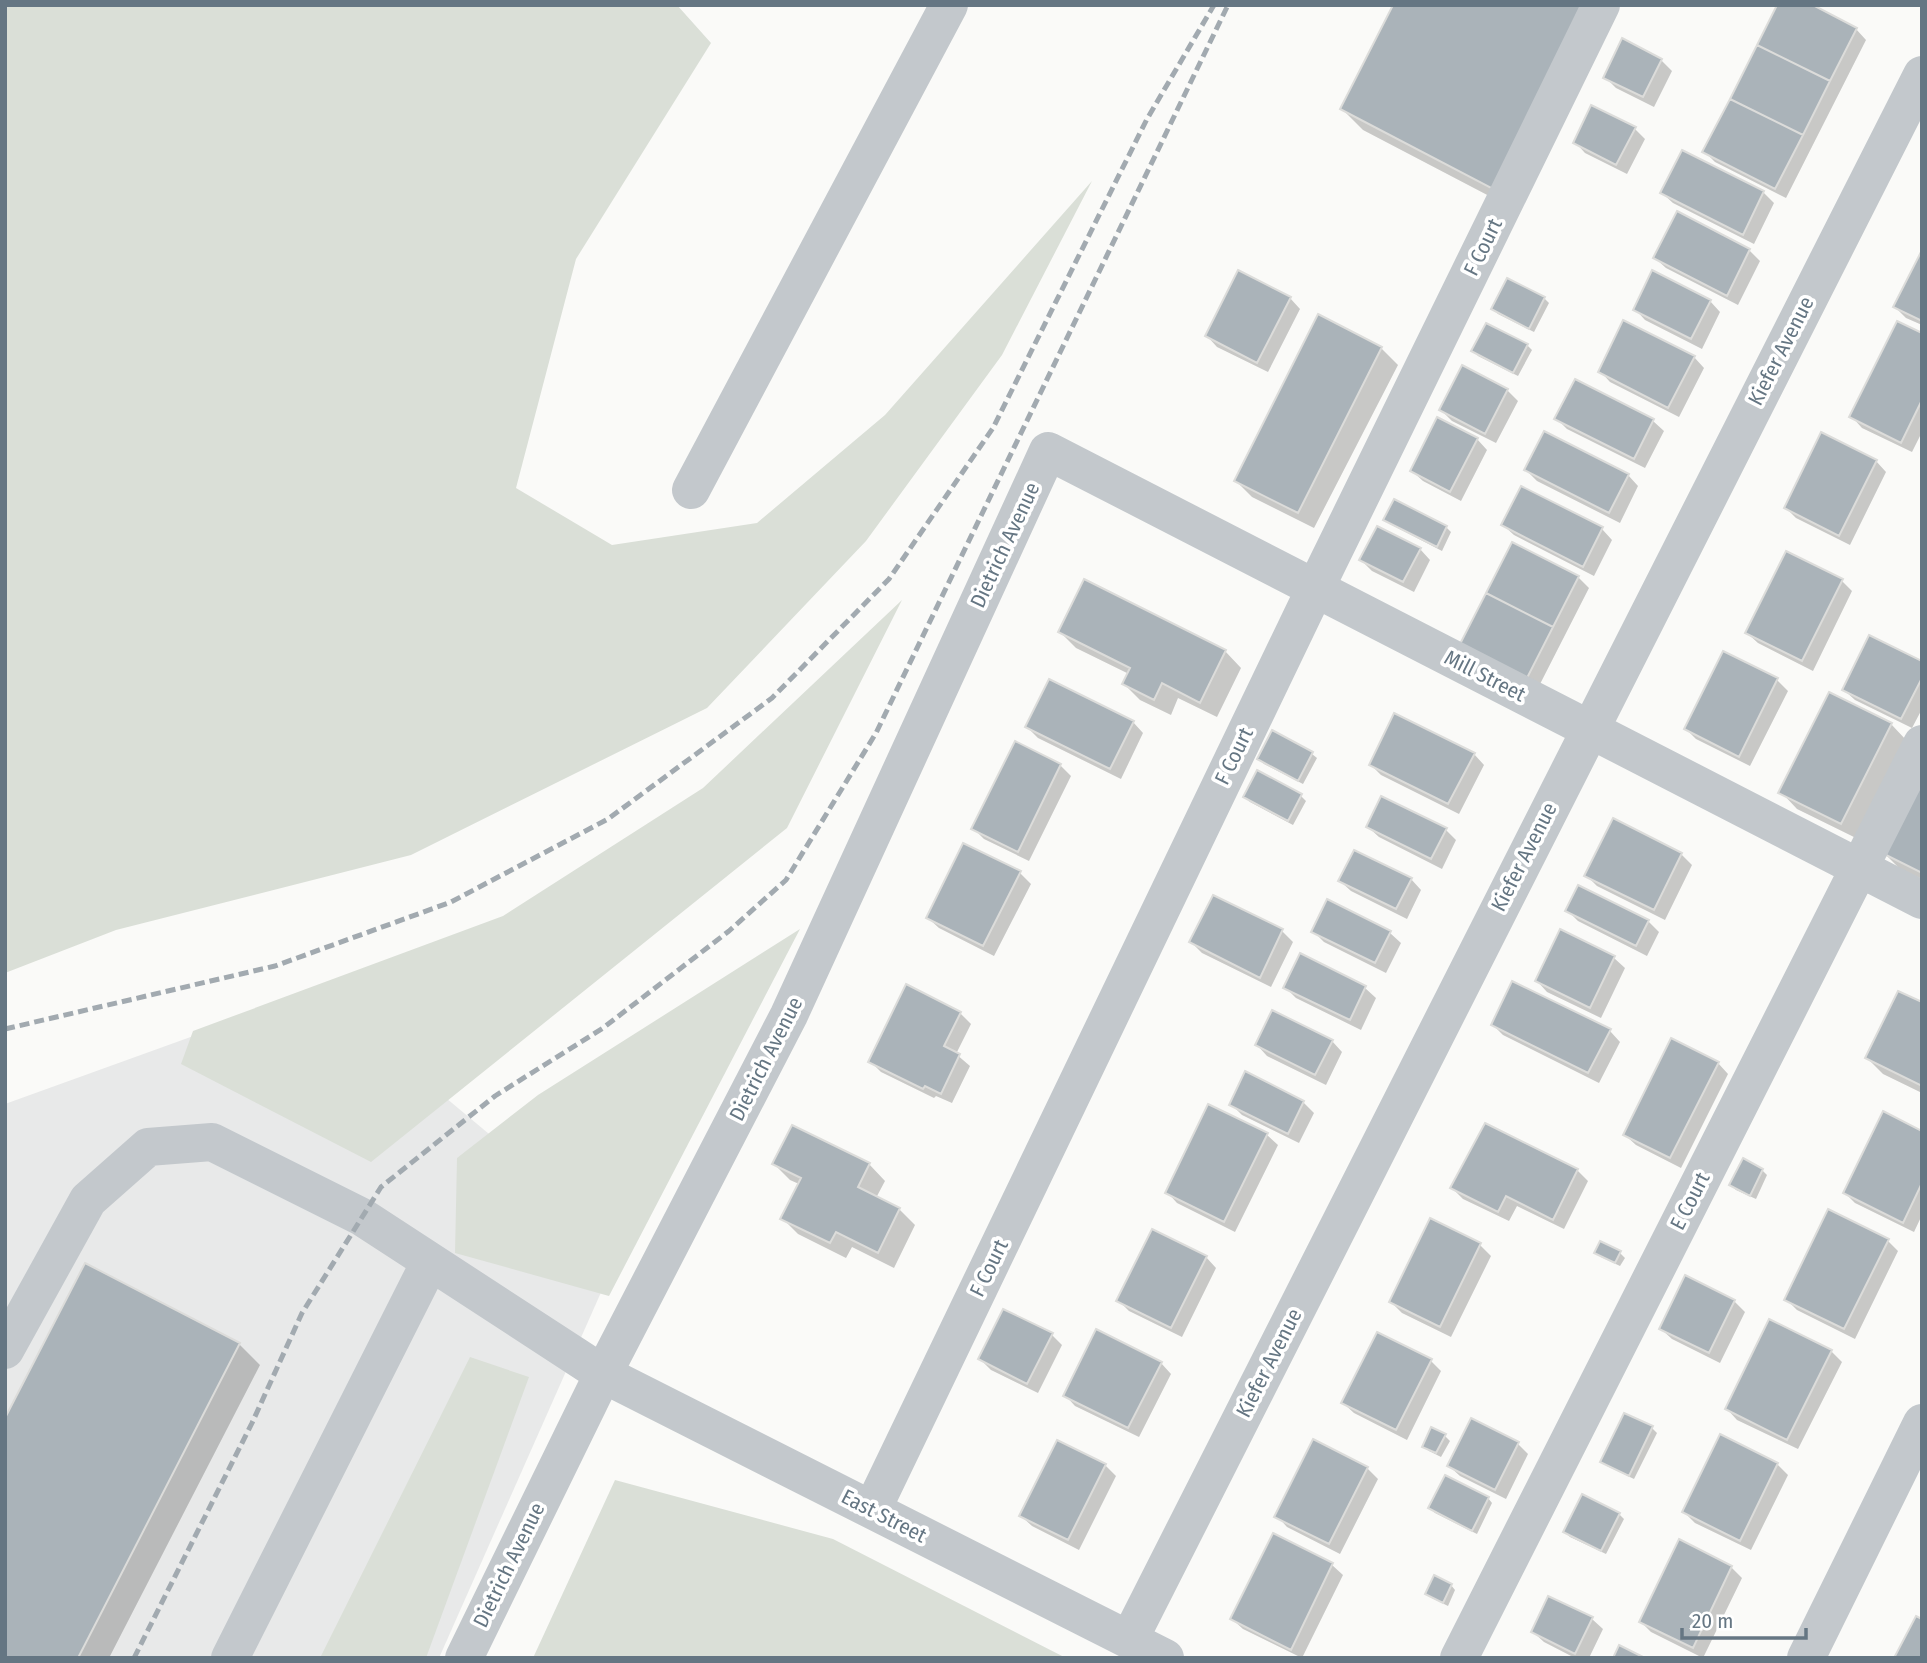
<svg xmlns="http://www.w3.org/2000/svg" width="1927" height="1663" viewBox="0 0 1927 1663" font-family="'Fira Sans Condensed',sans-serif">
<rect width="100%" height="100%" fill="#fafaf8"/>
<!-- built -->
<path fill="#e8e9e9" d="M318,991L622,1245L439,1658H5V1104Z"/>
<!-- green -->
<path fill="#dadfd7" d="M5,5H677L711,43L576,259L516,488L612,545L757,523L885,415L1092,181L1002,355L866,541L707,708L411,855L116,930L5,973Z
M902,600L787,828L371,1162L181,1064L193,1031L503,916L703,788Z
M800,929L609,1296L455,1253L457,1158L538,1095Z
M470,1357L529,1377L426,1658H320Z
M615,1480L833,1539L1066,1658H533Z"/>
<!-- shadow -->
<path fill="#0003" d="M1395,5L1514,209L1363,130L1342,109Z
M1856,29L1866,40L1786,198L1715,162L1705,152Z
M1661,60L1672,71L1654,107L1616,88L1605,77Z
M1635,129L1645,139L1627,174L1585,153L1575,142Z
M1763,192L1774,203L1754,244L1673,203L1662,193Z
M1749,250L1760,261L1738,305L1666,268L1655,258Z
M1922,254V325L1906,318L1895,307Z
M1290,298L1300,309L1268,372L1217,347L1207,336Z
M1544,298L1549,303L1534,332L1498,314L1493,309Z
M1710,301L1720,312L1702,349L1645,320L1635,309Z
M1319,317L1381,348L1398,365L1314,528L1252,497L1236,481Z
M1922,335V432L1912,452L1862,428L1852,417Z
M1527,345L1532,350L1518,376L1478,356L1474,351Z
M1694,357L1704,368L1679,417L1610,382L1600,371Z
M1507,390L1518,401L1496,443L1452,421L1441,410Z
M1556,418L1653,421L1664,431L1645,468L1567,429Z
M1477,439L1487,450L1461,501L1423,481L1412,471Z
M1876,461L1886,472L1850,545L1796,518L1786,508Z
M1526,470L1628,475L1638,486L1620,523L1537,481Z
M1385,520L1446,527L1451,532L1442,551L1390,524Z
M1503,525L1602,529L1612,540L1594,576L1514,535Z
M1420,549L1430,560L1414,592L1372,571L1361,560Z
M1578,577L1589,588L1538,688L1472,655Z
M1842,581L1852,591L1813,671L1758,643L1747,633Z
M1060,632L1225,651L1241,668L1217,717L1178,698L1171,715L1140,700L1124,684L1129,674L1076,648Z
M1723,653L1777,680L1788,691L1750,766L1696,739L1686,729Z
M1922,663V709L1912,728L1855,700L1844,690Z
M1133,722L1143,733L1121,779L1038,738L1027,727Z
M1891,724L1907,741L1858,839L1797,809L1781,792Z
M1016,743L1060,765L1071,776L1029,861L984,839L973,828Z
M1312,754L1317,758L1303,784L1264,764L1259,759Z
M1474,754L1484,765L1459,814L1381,775L1371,765Z
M1922,775V879L1900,869L1884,853Z
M1301,796L1306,801L1293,825L1250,802L1245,797Z
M1368,827L1446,830L1456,840L1442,869L1379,837Z
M1681,854L1692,865L1665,920L1597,886L1586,875Z
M1020,873L1031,884L994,956L939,928L928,918Z
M1411,879L1421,890L1407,919L1351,891L1340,881Z
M1214,897L1282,931L1293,942L1271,987L1202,953L1191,942Z
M1328,902L1390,933L1401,943L1386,973L1324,942L1313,931Z
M1568,911L1648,921L1659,932L1647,956L1578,921Z
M1561,932L1614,958L1625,968L1601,1018L1547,992L1537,981Z
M1300,956L1365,988L1376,998L1361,1030L1296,998L1285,987Z
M1922,1004V1093L1883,1074L1867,1058Z
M960,1013L971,1024L956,1054L970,1066L952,1103L936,1096L934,1098L881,1072L870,1061Z
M1493,1025L1610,1031L1620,1042L1599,1083L1503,1035Z
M1332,1041L1342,1052L1326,1085L1267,1056L1257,1045Z
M1718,1063L1728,1074L1681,1168L1636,1145L1625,1135Z
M1303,1102L1314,1113L1299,1143L1242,1115L1231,1104Z
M1209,1106L1267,1135L1278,1145L1235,1232L1177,1203L1167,1192Z
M1922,1132V1215L1914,1232L1855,1203L1845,1193Z
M774,1164H869L885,1181L876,1198L899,1209L915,1225L894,1268L852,1247L846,1258L798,1234L782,1218L799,1184L790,1180Z
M1577,1170L1588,1181L1564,1229L1517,1206L1509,1221L1463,1199L1452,1188Z
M1762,1170L1767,1175L1756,1199L1736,1190L1731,1185Z
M1431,1221L1480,1245L1491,1256L1451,1337L1402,1313L1391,1302Z
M1888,1241L1898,1251L1855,1339L1797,1310L1786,1299Z
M1596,1252L1620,1253L1625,1258L1620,1266L1601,1257Z
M1206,1257L1216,1268L1182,1337L1129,1311L1118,1300Z
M1734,1301L1745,1312L1720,1363L1672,1339L1661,1329Z
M1052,1335L1062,1345L1038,1393L991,1370L980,1359Z
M239,1344L260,1365L109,1658H5Z
M1831,1351L1842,1362L1798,1449L1737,1420L1727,1409Z
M1431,1361L1441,1371L1407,1440L1354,1413L1343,1403Z
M1161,1363L1171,1374L1139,1437L1075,1406L1065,1395Z
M1652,1428L1657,1433L1634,1479L1607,1466L1602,1461Z
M1445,1436L1450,1441L1441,1457L1429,1451L1424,1446Z
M1518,1444L1528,1454L1506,1499L1460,1476L1449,1466Z
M1777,1464L1788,1475L1751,1550L1695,1523L1684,1512Z
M1105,1465L1116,1476L1079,1550L1032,1526L1021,1516Z
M1367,1468L1378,1479L1340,1554L1287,1527L1277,1516Z
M1488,1498L1492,1503L1477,1534L1435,1513L1430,1508Z
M1619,1514L1624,1519L1606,1554L1570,1537L1565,1532Z
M1332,1565L1343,1575L1302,1658L1243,1629L1232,1619Z
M1731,1567L1742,1578L1703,1658L1651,1632L1641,1622Z
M1451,1585L1455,1590L1448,1606L1432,1598L1427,1593Z
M1549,1598L1592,1619L1603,1629L1589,1658H1575L1544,1642L1533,1632Z"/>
<!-- building -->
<path fill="#aab3b9" stroke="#dcdcda" stroke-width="2" d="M1393,5H1586L1493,189L1340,109Z
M1777,5H1813L1857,28L1830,81L1757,45Z
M1622,38L1662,59L1643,97L1603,78Z
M1757,45L1830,81L1803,135L1730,99Z
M1730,99L1803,135L1775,189L1702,152Z
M1591,105L1636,127L1616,165L1573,143Z
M1682,150L1764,191L1743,235L1660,193Z
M1677,211L1750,249L1727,296L1653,258Z
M1922,250V321L1893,307Z
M1238,270L1291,297L1257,363L1205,336Z
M1652,270L1711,300L1691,339L1633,310Z
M1507,278L1545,297L1529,329L1491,309Z
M1318,314L1382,347L1298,513L1234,481Z
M1623,320L1695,356L1668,408L1598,372Z
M1897,321L1922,333V400L1901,443L1849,417Z
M1486,323L1528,344L1513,373L1471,351Z
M1462,365L1508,389L1485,434L1439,410Z
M1575,379L1654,419L1634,459L1554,419Z
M1437,417L1478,438L1450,492L1410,471Z
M1544,431L1629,474L1609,513L1524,470Z
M1821,432L1877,460L1839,536L1784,508Z
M1521,486L1603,527L1583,567L1501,525Z
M1394,499L1447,526L1437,547L1383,520Z
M1377,526L1421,548L1403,582L1359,560Z
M1512,542L1579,576L1553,627L1486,593Z
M1786,551L1843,579L1802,661L1745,633Z
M1084,579L1226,650L1200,703L1162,683L1154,700L1122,684L1130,668L1058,632Z
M1486,593L1553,627L1527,678L1460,644Z
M1869,635L1922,661V678L1901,719L1842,690Z
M1723,651L1778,678L1739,757L1684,729Z
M1049,679L1134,721L1110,769L1025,727Z
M1829,692L1892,723L1841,824L1778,793Z
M1394,713L1475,753L1448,804L1369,765Z
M1272,730L1313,752L1298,781L1257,759Z
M1015,741L1061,764L1018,852L971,829Z
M1257,770L1302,794L1288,821L1243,797Z
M1922,771V873L1882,853Z
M1381,796L1447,828L1431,859L1366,827Z
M1613,818L1682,853L1654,910L1584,876Z
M963,843L1021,871L983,946L926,918Z
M1354,850L1412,878L1396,909L1338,881Z
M1578,885L1649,920L1636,946L1565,911Z
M1213,895L1283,929L1260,978L1189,942Z
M1327,899L1391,931L1375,963L1311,932Z
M1560,929L1615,956L1590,1008L1535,981Z
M1300,953L1366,986L1350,1020L1283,988Z
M1512,981L1611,1029L1588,1073L1491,1025Z
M906,984L961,1012L944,1046L960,1054L941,1094L925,1086L923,1089L868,1062Z
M1898,991L1922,1002V1086L1865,1058Z
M1272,1010L1333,1040L1315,1075L1255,1045Z
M1671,1038L1719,1062L1670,1158L1623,1135Z
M1245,1071L1304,1101L1288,1134L1229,1105Z
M1208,1104L1268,1133L1224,1222L1165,1193Z
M1883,1111L1922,1131V1183L1903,1223L1843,1193Z
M1485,1123L1578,1169L1553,1220L1506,1196L1498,1212L1450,1188Z
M792,1125L870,1163L858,1187L900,1208L878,1253L836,1232L830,1243L780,1219L801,1178L772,1164Z
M1743,1158L1763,1169L1750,1196L1729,1185Z
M1828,1209L1889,1239L1844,1329L1784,1300Z
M1430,1218L1481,1243L1440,1327L1389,1302Z
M1152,1229L1207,1256L1171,1328L1116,1301Z
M1600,1241L1621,1251L1615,1263L1594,1253Z
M85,1263L240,1343L78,1658H5V1418Z
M1685,1275L1735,1300L1709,1353L1659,1329Z
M1003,1309L1053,1333L1027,1384L978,1359Z
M1769,1319L1832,1350L1787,1440L1725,1409Z
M1096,1329L1162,1362L1128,1428L1063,1396Z
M1377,1332L1432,1359L1396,1430L1341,1403Z
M1624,1413L1653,1426L1629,1476L1600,1462Z
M1471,1418L1519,1442L1495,1490L1447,1466Z
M1431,1427L1446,1434L1436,1453L1422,1447Z
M1720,1434L1778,1463L1740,1541L1682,1512Z
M1313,1439L1368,1467L1329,1544L1274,1517Z
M1057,1440L1106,1464L1068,1540L1019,1516Z
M1445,1475L1489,1497L1472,1531L1428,1508Z
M1582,1494L1620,1513L1601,1551L1563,1532Z
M1273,1533L1333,1563L1291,1650L1230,1619Z
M1679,1539L1732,1566L1693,1648L1639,1622Z
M1434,1575L1452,1584L1443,1603L1425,1594Z
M1548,1596L1593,1617L1575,1654L1531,1632Z
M1916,1616L1922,1619V1658H1894Z
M1619,1645L1645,1658H1613Z"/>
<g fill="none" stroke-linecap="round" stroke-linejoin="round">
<!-- minor -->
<path stroke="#c3c8cc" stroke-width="38" d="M691,490L949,5
M5,1350L88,1200L148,1147L212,1142L362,1217L603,1374L1165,1658
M872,1510L1315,589L1601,5
M1129,1640L1922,75
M230,1658L430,1262
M464,1658L603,1374L789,1015L1048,451L1922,900
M1459,1658L1922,744
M1806,1658L1922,1423"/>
<!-- rail -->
<path stroke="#a2aab0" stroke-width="5" stroke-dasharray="10 5" stroke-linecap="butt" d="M5,1029L275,966L451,902L608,819L772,698L889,579L993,428L1147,119L1214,5
M134,1658L252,1423L302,1313L381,1187L495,1096L603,1028L729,931L786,880L876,733L1228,5"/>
</g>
<g text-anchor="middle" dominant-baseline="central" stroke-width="7" stroke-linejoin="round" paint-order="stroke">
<!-- street labels -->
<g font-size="21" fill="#657683" stroke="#fff">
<text transform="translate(1483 247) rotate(-64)">F Court</text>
<text transform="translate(1781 351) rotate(-63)">Kiefer Avenue</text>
<text transform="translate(1005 545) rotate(-65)">Dietrich Avenue</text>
<text transform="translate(1485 676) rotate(27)">Mill Street</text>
<text transform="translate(1234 756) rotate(-64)">F Court</text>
<text transform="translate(1524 857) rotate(-63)">Kiefer Avenue</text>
<text transform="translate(766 1059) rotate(-63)">Dietrich Avenue</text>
<text transform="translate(1690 1201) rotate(-63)">E Court</text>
<text transform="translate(989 1268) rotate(-64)">F Court</text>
<text transform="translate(1269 1363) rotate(-63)">Kiefer Avenue</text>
<text transform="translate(884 1516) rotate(27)">East Street</text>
<text transform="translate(509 1565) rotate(-64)">Dietrich Avenue</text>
</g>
</g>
<!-- border -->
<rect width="1927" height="1663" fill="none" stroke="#657683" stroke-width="14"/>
<!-- scale -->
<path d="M1682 1628v10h124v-10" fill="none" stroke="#657683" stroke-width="3.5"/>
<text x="1692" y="1628" font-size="21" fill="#657683" stroke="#ffffff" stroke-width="5" paint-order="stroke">20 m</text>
</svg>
